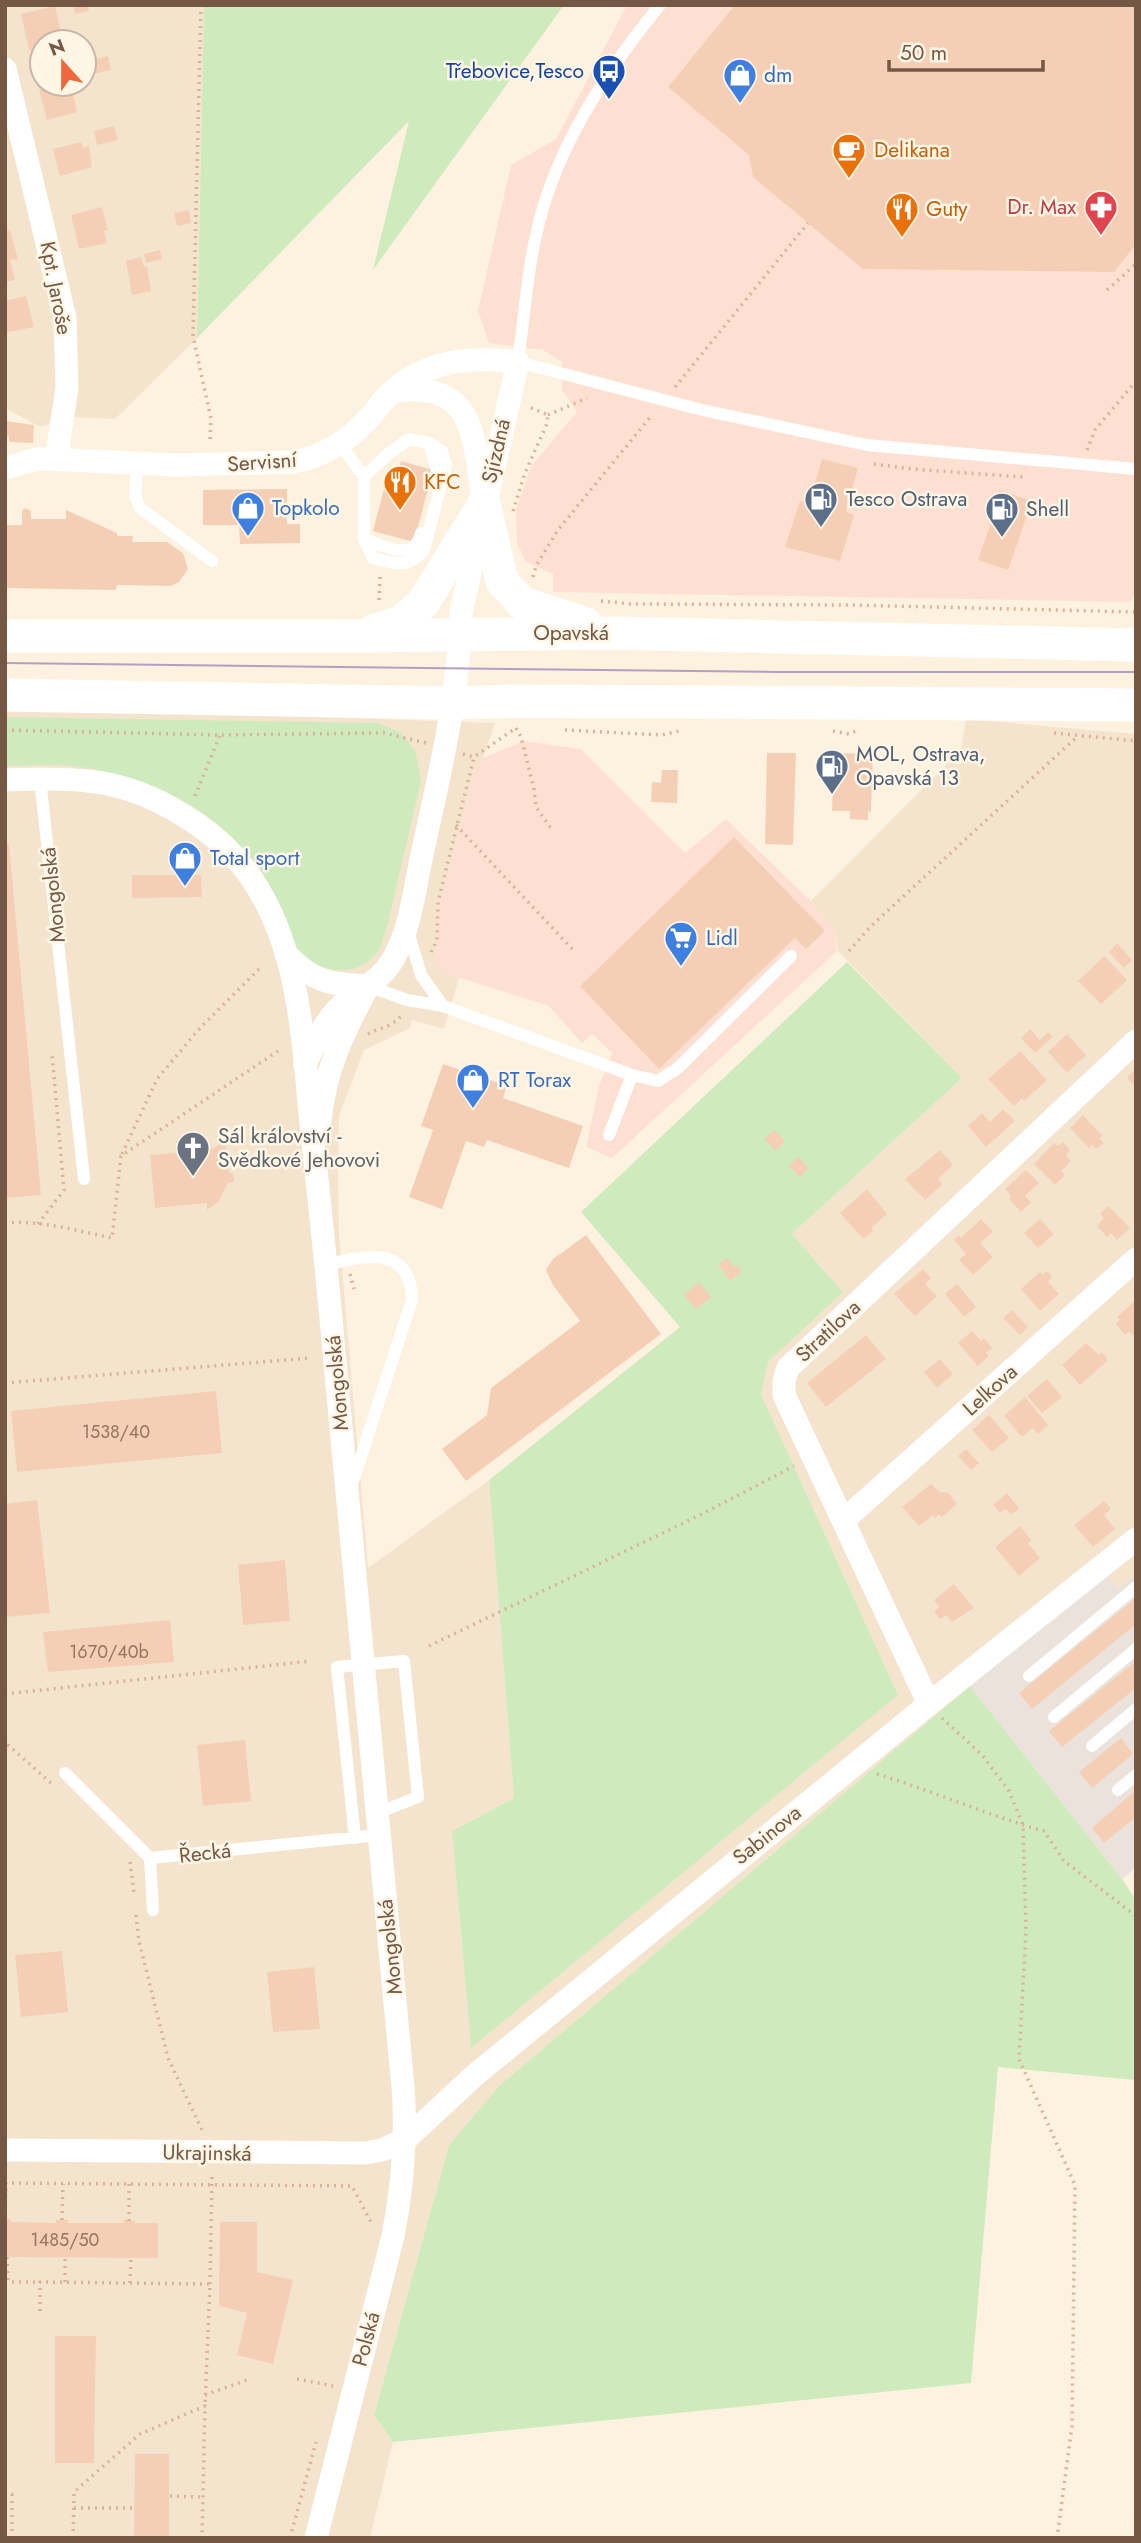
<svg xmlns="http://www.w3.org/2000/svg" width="1141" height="2543" viewBox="0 0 1141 2543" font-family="Jost,sans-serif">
<rect width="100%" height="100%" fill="#fdf2df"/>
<!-- residential -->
<path fill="#f5e4cd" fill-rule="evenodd" d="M5,5H204L197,338L115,419L73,417L40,427L5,408ZM42,42H84V84H42Z
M5,706L495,723L483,758L475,769L448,974L459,978L444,1029L412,1020L410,1028L364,1050L339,1116L338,1175L339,1233L368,1568L489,1480L514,1798L452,1831L471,2047L898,1695L761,1394L767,1362L843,1292L792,1234L962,1078L838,951L834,933L811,901L961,750L966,719L1136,734V1574L1119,1588L1107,1575L970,1686L499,2086L449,2145L374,2415L393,2442L370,2538H5Z"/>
<!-- commercial -->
<path fill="#fee0d2" d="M627,5H1136V590L1131,602L553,592V574L526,562L517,543L516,510L531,466L577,412L562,390V362L543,350L489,343L478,311L511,165L556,139Z
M523,741L581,749L685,853L726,819L811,901L834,933L837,951L612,1158L586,1147L599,1086L612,1053L592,1034L582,1043L549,1006L448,974L435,967L438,912L475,769L483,758Z"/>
<!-- industrial -->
<path fill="#ebe3db" d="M1136,1574V1867L1122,1879L970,1686L1107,1575L1119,1588Z"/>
<!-- green -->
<path fill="#cfebbe" d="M204,5H564L373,270L409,121L197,338Z
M5,717L378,723L400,732L408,741L416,753L421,781L387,927C384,933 383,941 380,947C365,976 330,975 306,959C289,947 280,903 268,883C227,810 139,770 59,765C41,764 23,766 5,766Z
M847,962L962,1078L792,1234L843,1292L768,1362L761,1394L898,1695L471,2048L452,1831L514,1798L489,1480L680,1327L581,1212Z
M970,1686L1122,1879L1136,1900V2080L998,2067L971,2383L393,2442L374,2415L449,2145L499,2086Z"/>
<!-- building -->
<path fill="#f4cfb6" d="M73,5H88L89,11L75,14Z
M735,5H1136V244L1114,272L863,269L753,177L749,155L668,87Z
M55,6L63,42H42V52L39,48L29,50L21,14Z
M108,56L111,70L84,76V62Z
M52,84H71L77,112L47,120L39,89L52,86Z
M114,126L118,140L97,145L94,131Z
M81,142L83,148L89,146L92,167L60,176L53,149Z
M102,207L108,230L104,231L107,243L79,249L71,215Z
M189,210L191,223L177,226L174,213Z
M10,230L18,259L10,260L15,280L5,282V231Z
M160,250L162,259L146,263L144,254Z
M141,257L144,267H147L151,291L132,295L126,261Z
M26,296L34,327L8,332L5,331V301Z
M5,421L34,425L33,443L9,442V436H5Z
M822,459L858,468L846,512L854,515L840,561L785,547L800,501L809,503Z
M401,461L433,470L414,542L373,531L389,470L398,472Z
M287,489V524H300V543L240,544L239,525H203V490Z
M999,490L1032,501L1008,570L978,560L994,514L1005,518L1007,511L994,506Z
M25,508L31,511V519H66V510L117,533V536H133L132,542H167L183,553L188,569L179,582L171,586L117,585L116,590L5,588V525H22V511Z
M767,753H796L793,845L765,844Z
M834,753L873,754L871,812L868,811V820L850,819V811H832Z
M662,770H678L677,803L651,802L652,782L661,783Z
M734,837L825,931L806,949L795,938L659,1069L580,986Z
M5,844H9L41,1195L6,1198Z
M132,875H201L202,897L132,898Z
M1117,943L1132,960L1124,968L1109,952Z
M1104,956L1127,980L1101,1004L1078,981Z
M1030,1029L1040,1040L1048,1032L1053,1037L1035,1053L1021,1038Z
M1067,1034L1086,1055L1067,1073L1048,1052Z
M1020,1051L1047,1080L1024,1101L1022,1098L1014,1106L988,1079Z
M443,1064L469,1073L471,1067L483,1071L481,1077L507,1086L503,1098L583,1126L569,1168L487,1140L484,1147L466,1141L442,1209L409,1197L433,1130L421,1126Z
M1136,1068V1088L1127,1077Z
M1003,1109L1015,1121L986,1147L968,1126L982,1113L990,1122Z
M1083,1115L1103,1136L1099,1138L1104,1143L1096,1149L1092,1145L1089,1148L1070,1128Z
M774,1130L785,1141L776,1151L764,1139Z
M225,1141L229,1173H233L234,1182L228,1183L218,1202L207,1210V1203L155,1208L150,1155L212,1149Z
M1063,1142L1070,1150L1066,1155L1071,1161L1061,1171L1065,1175L1055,1185L1034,1164L1054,1143L1058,1146Z
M940,1150L953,1165L938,1179L943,1184L925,1200L905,1179Z
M798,1157L809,1168L800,1177L789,1166Z
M1026,1170L1039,1183L1025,1196L1031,1202L1021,1212L1009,1199L1011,1196L1005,1189Z
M867,1189L887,1214L871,1228L873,1231L863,1239L840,1213Z
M1108,1206L1130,1228L1117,1240L1111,1233L1107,1237L1097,1226L1104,1218L1100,1214Z
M981,1219L993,1232L980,1243L993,1257L973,1275L959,1260L966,1254L954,1240L959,1235L961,1238Z
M1040,1219L1054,1234L1038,1248L1024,1233Z
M586,1235L661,1334L466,1481L442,1449L487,1415L491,1388L580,1321L553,1285L546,1270L553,1259Z
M727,1258L734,1267L737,1265L742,1272L730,1281L718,1264Z
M923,1269L931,1278L925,1284L937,1296L915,1316L894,1294Z
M1047,1271L1052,1277L1048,1282L1059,1294L1040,1311L1021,1289L1040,1272L1042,1275Z
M699,1282L711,1297L696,1309L684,1295Z
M957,1284L976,1307L964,1317L945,1294Z
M1136,1300V1338L1129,1331L1125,1335L1116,1324L1120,1320L1117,1317Z
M1012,1310L1028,1327L1020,1335L1003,1318Z
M972,1331L981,1341L984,1338L992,1348L986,1353L989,1356L978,1366L958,1343Z
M866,1335L886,1359L826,1407L807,1383Z
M1086,1343L1099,1355L1102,1352L1108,1360L1080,1385L1062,1365Z
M940,1359L953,1374L937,1388L924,1372Z
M1047,1379L1062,1397L1042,1413L1027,1396Z
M216,1391L222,1453L17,1472L11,1411Z
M1025,1397L1048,1425L1038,1434L1033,1428L1022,1437L1004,1416Z
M989,1415L1009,1438L992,1452L972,1430Z
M966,1449L979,1463L971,1470L958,1456Z
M931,1484L939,1492L948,1493L957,1504L942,1517L939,1514L935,1518L933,1515L919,1526L902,1507Z
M1007,1493L1019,1508L1011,1515L1006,1509L1000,1513L993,1505Z
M37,1500L50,1613L5,1617V1504Z
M1104,1501L1111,1509L1104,1515L1115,1529L1093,1547L1074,1525Z
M1020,1526L1032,1541L1028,1543L1040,1558L1019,1576L995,1547Z
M285,1560L290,1621L243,1625L238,1565Z
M954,1584L974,1608L952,1622L946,1615L940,1619L934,1611L939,1607L934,1600Z
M1136,1598V1624L1032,1709L1019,1693Z
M170,1620L174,1662L48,1672L43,1632Z
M1136,1661V1688L1062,1747L1049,1731Z
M1121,1738L1133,1754L1092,1788L1079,1772Z
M245,1740L251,1801L203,1806L197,1745Z
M1136,1790V1817L1104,1843L1092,1828Z
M62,1951L68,2012L21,2017L15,1955Z
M314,1967L320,2029L273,2032L267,1972Z
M5,2219H11V2222L56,2223V2220H68V2223H124V2220L135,2221V2223H158V2258L5,2257Z
M220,2222H257V2272L293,2280L273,2364L237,2355L247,2313L219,2306Z
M55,2336H96L94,2463H55Z
M135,2454H169V2538H134Z"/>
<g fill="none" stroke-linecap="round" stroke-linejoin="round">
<!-- path -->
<path stroke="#d8b299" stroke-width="3.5" stroke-dasharray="2 5" stroke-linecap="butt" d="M201,5L193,336L211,419L210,442
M1107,290L1136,264
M675,387L808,223
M548,415L587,398
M1087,450L1095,430L1136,381
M874,464L912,469L1023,477
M513,511L525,473L546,426L548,415L527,406
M533,577L536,566L558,530L652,415
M379,600L380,576
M601,601L632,604L852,605L1136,612
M516,728L521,737L534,789L536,807L552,830
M5,730L220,735L384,733L426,743
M565,730L662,735L683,730
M833,731L849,734L856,731
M1054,733L1136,741
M463,754L474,757L516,728
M195,796L220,735
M456,825L575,952
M849,951L871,926L1078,736
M431,952L437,940L438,902L474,757
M368,1034C379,1028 398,1025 402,1013
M122,1154L157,1079L200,1028L262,966
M5,1223C41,1220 78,1231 112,1238L121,1156L278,1051
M38,1224L64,1190L52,1054
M350,1274L354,1289
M5,1383L310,1358
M429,1646L702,1514L794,1466
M5,1694L311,1661
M942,1718L983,1756L1009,1791L1023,1825L1026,1931L1019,2059L1075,2185L1072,2426L1057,2538
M5,1738L8,1745L52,1784
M877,1774C933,1791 987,1815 1044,1831L1064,1861L1136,1916
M130,1862L134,1893
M136,1915L139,1941L168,2058L202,2130
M5,2183L352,2186L372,2224
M5,2219L6,2183
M62,2220L63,2184
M129,2221V2184
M7,2257L8,2282
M5,2282H40
M65,2282V2257
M130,2283L131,2258
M210,2284L212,2174
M40,2311V2282L210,2284L205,2405
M297,2379L333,2386
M205,2395L247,2380
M5,2495L12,2494V2538
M170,2496L202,2497
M74,2508H135
M73,2538L74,2492L140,2434L205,2406L202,2538
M290,2538L316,2442"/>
<!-- lane -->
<path stroke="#fff" stroke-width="12" d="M660,5C612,63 564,136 543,208C528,258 525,311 518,362L698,409L867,445L1136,469
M429,443L437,470L434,481
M340,444L364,477V539L373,558C395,563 407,570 424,550L446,465L442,451L429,443L409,439L388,454L364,477
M137,464L135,496L140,508L212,561
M364,539C386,546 413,564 421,533
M40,779L84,1179
M408,931L421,975L443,1006
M368,986L407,1000L443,1006L632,1075
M609,1135L632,1075L658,1081L678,1068L791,956
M327,1265C363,1255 411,1244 412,1300L352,1484
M1029,1676L1136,1587
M1054,1717L1136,1649
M1092,1746L1136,1709
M65,1773L150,1858L379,1835
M1118,1790L1136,1775
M355,1838L337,1667L404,1661L418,1797L377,1813
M150,1858L153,1910"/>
<!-- street -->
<path stroke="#fff" stroke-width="23" d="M5,69L65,318L67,388L56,459
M393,391C473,381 473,431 482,493
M5,468L37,459H48L175,465L293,462C325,456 348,441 370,417C377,409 383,400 391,392C427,360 472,356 518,362L461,612C459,695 439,777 421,859C414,893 410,931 392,961C380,981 361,988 344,1003C325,1019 315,1043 305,1065
M5,780C35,779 66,778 96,782C154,790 219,830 252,879C302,953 303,1048 312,1134C321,1214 329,1294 336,1374C359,1612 380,1849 403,2087C407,2139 403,2185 393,2236L316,2538
M287,955C314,983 331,984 368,986
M320,1121C325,1070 342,1035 366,990
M844,1520L1136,1259
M929,1704L784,1395V1381L788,1368L1136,1041
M5,2150L365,2153L382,2150L406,2139L475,2075L929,1704L1136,1539"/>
<!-- secondary -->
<path stroke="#fff" stroke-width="33" d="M484,504L502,581L522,603L586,624
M375,630L401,622L423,603L484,504
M5,636H357L614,633L1136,645
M5,695L452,703L517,701L1136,705"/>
<!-- tram -->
<path stroke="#b49ec6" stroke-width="2" d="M5,663L775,672H1136"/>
</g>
<!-- icons -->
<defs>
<symbol id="bus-pin" viewBox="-11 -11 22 30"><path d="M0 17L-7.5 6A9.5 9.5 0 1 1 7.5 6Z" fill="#1a4fb4" stroke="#fff6e6"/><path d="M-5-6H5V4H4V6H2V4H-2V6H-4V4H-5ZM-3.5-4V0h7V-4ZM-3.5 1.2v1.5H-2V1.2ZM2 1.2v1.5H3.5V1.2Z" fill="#fff"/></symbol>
<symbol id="shop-pin" viewBox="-11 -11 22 30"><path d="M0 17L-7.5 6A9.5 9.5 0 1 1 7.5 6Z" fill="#3f7fe0" stroke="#fff6e6"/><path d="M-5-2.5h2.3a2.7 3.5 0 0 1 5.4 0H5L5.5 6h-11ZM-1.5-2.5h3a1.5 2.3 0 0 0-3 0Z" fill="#fff"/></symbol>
<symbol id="cafe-pin" viewBox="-11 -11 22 30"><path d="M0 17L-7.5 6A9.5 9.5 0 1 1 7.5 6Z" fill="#e8710a" stroke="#fff6e6"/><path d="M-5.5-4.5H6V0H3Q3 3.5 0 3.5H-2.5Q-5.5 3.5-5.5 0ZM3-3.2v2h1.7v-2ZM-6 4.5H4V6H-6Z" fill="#fff"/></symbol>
<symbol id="pharmacy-pin" viewBox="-11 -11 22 30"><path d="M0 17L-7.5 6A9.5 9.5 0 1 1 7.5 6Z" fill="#e0444e" stroke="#fff6e6"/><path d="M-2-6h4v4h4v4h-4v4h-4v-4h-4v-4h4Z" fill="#fff"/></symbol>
<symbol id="restaurant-pin" viewBox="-11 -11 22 30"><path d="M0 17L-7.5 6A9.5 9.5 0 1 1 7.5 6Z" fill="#e8710a" stroke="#fff6e6"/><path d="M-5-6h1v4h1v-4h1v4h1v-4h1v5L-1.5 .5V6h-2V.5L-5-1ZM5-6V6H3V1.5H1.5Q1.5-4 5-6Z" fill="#fff"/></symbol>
<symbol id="fuel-pin" viewBox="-11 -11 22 30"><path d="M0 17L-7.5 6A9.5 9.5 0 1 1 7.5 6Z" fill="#5c6f8a" stroke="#fff6e6"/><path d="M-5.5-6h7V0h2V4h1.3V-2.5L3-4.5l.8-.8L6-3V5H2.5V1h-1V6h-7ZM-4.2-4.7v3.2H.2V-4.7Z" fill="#fff"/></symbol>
<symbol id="supermarket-pin" viewBox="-11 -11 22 30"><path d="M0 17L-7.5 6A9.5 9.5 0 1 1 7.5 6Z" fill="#3f7fe0" stroke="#fff6e6"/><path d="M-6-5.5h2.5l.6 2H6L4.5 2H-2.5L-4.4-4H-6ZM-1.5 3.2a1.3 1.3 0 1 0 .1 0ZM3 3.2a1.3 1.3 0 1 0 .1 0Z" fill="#fff"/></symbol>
<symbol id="church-pin" viewBox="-11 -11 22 30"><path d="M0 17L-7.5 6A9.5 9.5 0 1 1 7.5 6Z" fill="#6b7280" stroke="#fff6e6"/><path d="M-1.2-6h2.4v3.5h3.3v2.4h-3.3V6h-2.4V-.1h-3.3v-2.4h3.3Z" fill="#fff"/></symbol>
</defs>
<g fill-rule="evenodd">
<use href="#bus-pin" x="590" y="52" width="38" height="52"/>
<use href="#shop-pin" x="721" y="56" width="38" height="52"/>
<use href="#cafe-pin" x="830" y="131" width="38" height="52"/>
<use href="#pharmacy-pin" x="1082" y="188" width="38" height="52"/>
<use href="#restaurant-pin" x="883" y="190" width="38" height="52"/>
<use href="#restaurant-pin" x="381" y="463" width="38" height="52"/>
<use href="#fuel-pin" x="802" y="480" width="38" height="52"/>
<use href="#shop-pin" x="229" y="489" width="38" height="52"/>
<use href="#fuel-pin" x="983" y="490" width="38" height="52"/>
<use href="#fuel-pin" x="813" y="747" width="38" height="52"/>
<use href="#shop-pin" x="166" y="839" width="38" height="52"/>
<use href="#supermarket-pin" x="662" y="919" width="38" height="52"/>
<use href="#shop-pin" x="454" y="1061" width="38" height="52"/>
<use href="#church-pin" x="174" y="1129" width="38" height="52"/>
</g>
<g text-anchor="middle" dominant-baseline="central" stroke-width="5" stroke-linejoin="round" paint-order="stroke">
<!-- number labels -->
<g font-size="18" fill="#957562">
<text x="116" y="1432">1538/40</text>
<text x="109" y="1652">1670/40b</text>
<text x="65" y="2240">1485/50</text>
</g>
<!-- transit labels -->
<g font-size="21" fill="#164399" stroke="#fff6e6" text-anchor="end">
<text x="584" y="71">Třebovice,Tesco</text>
</g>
<!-- shop labels -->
<g font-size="21" fill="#366cbe" stroke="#fff6e6" text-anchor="start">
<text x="764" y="75">dm</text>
<text x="272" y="508">Topkolo</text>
<text x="210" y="858">Total sport</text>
<text x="706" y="938">Lidl</text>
<text x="498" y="1080">RT Torax</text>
</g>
<!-- food labels -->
<g font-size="21" fill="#c56008" stroke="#fff6e6" text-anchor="start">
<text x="874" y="150">Delikana</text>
<text x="926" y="209">Guty</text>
<text x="424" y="482">KFC</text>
</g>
<!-- health labels -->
<g font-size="21" fill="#be3a42" stroke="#fff6e6" text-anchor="end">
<text x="1076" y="207">Dr. Max</text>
</g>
<!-- street labels -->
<g font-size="21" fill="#755746" stroke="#fff6e6">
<text transform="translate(56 288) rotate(79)">Kpt. Jaroše</text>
<text transform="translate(496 451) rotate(-77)">Sjízdná</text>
<text transform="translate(262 462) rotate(-4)">Servisní</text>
<text x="571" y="633">Opavská</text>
<text transform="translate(53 895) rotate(-96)">Mongolská</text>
<text transform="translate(828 1331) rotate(-43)">Stratilova</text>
<text transform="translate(337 1383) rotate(-95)">Mongolská</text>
<text transform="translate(990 1390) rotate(-42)">Lelkova</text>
<text transform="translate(767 1835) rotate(-39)">Sabinova</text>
<text transform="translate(205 1853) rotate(-6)">Řecká</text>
<text transform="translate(390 1947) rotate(-96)">Mongolská</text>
<text transform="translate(207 2153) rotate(1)">Ukrajinská</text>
<text transform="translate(366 2339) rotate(-75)">Polská</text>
</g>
<!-- service labels -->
<g font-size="21" fill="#4e5e75" stroke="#fff6e6" text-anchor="start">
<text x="846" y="499">Tesco Ostrava</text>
<text x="1026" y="509">Shell</text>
<text x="856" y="754">MOL, Ostrava,<tspan x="856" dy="24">Opavská 13</tspan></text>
</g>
<!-- worship labels -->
<g font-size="21" fill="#5b616d" stroke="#fff6e6" text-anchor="start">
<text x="218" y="1136">Sál království -<tspan x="218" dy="24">Svědkové Jehovovi</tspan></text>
</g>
</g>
<!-- border -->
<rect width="1141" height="2543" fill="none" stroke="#755746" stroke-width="14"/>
<!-- north arrow -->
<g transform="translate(63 63) rotate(339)"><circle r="33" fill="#fff6e6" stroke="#c8b6a6" stroke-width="2"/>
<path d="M0-5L12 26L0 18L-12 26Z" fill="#ee673d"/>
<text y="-10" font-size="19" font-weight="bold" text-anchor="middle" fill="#755746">N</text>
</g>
<!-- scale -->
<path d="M889 60v10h154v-10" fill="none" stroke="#755746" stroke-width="3.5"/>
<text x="900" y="60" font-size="21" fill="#755746" stroke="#fff6e6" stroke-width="5" paint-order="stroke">50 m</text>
</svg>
